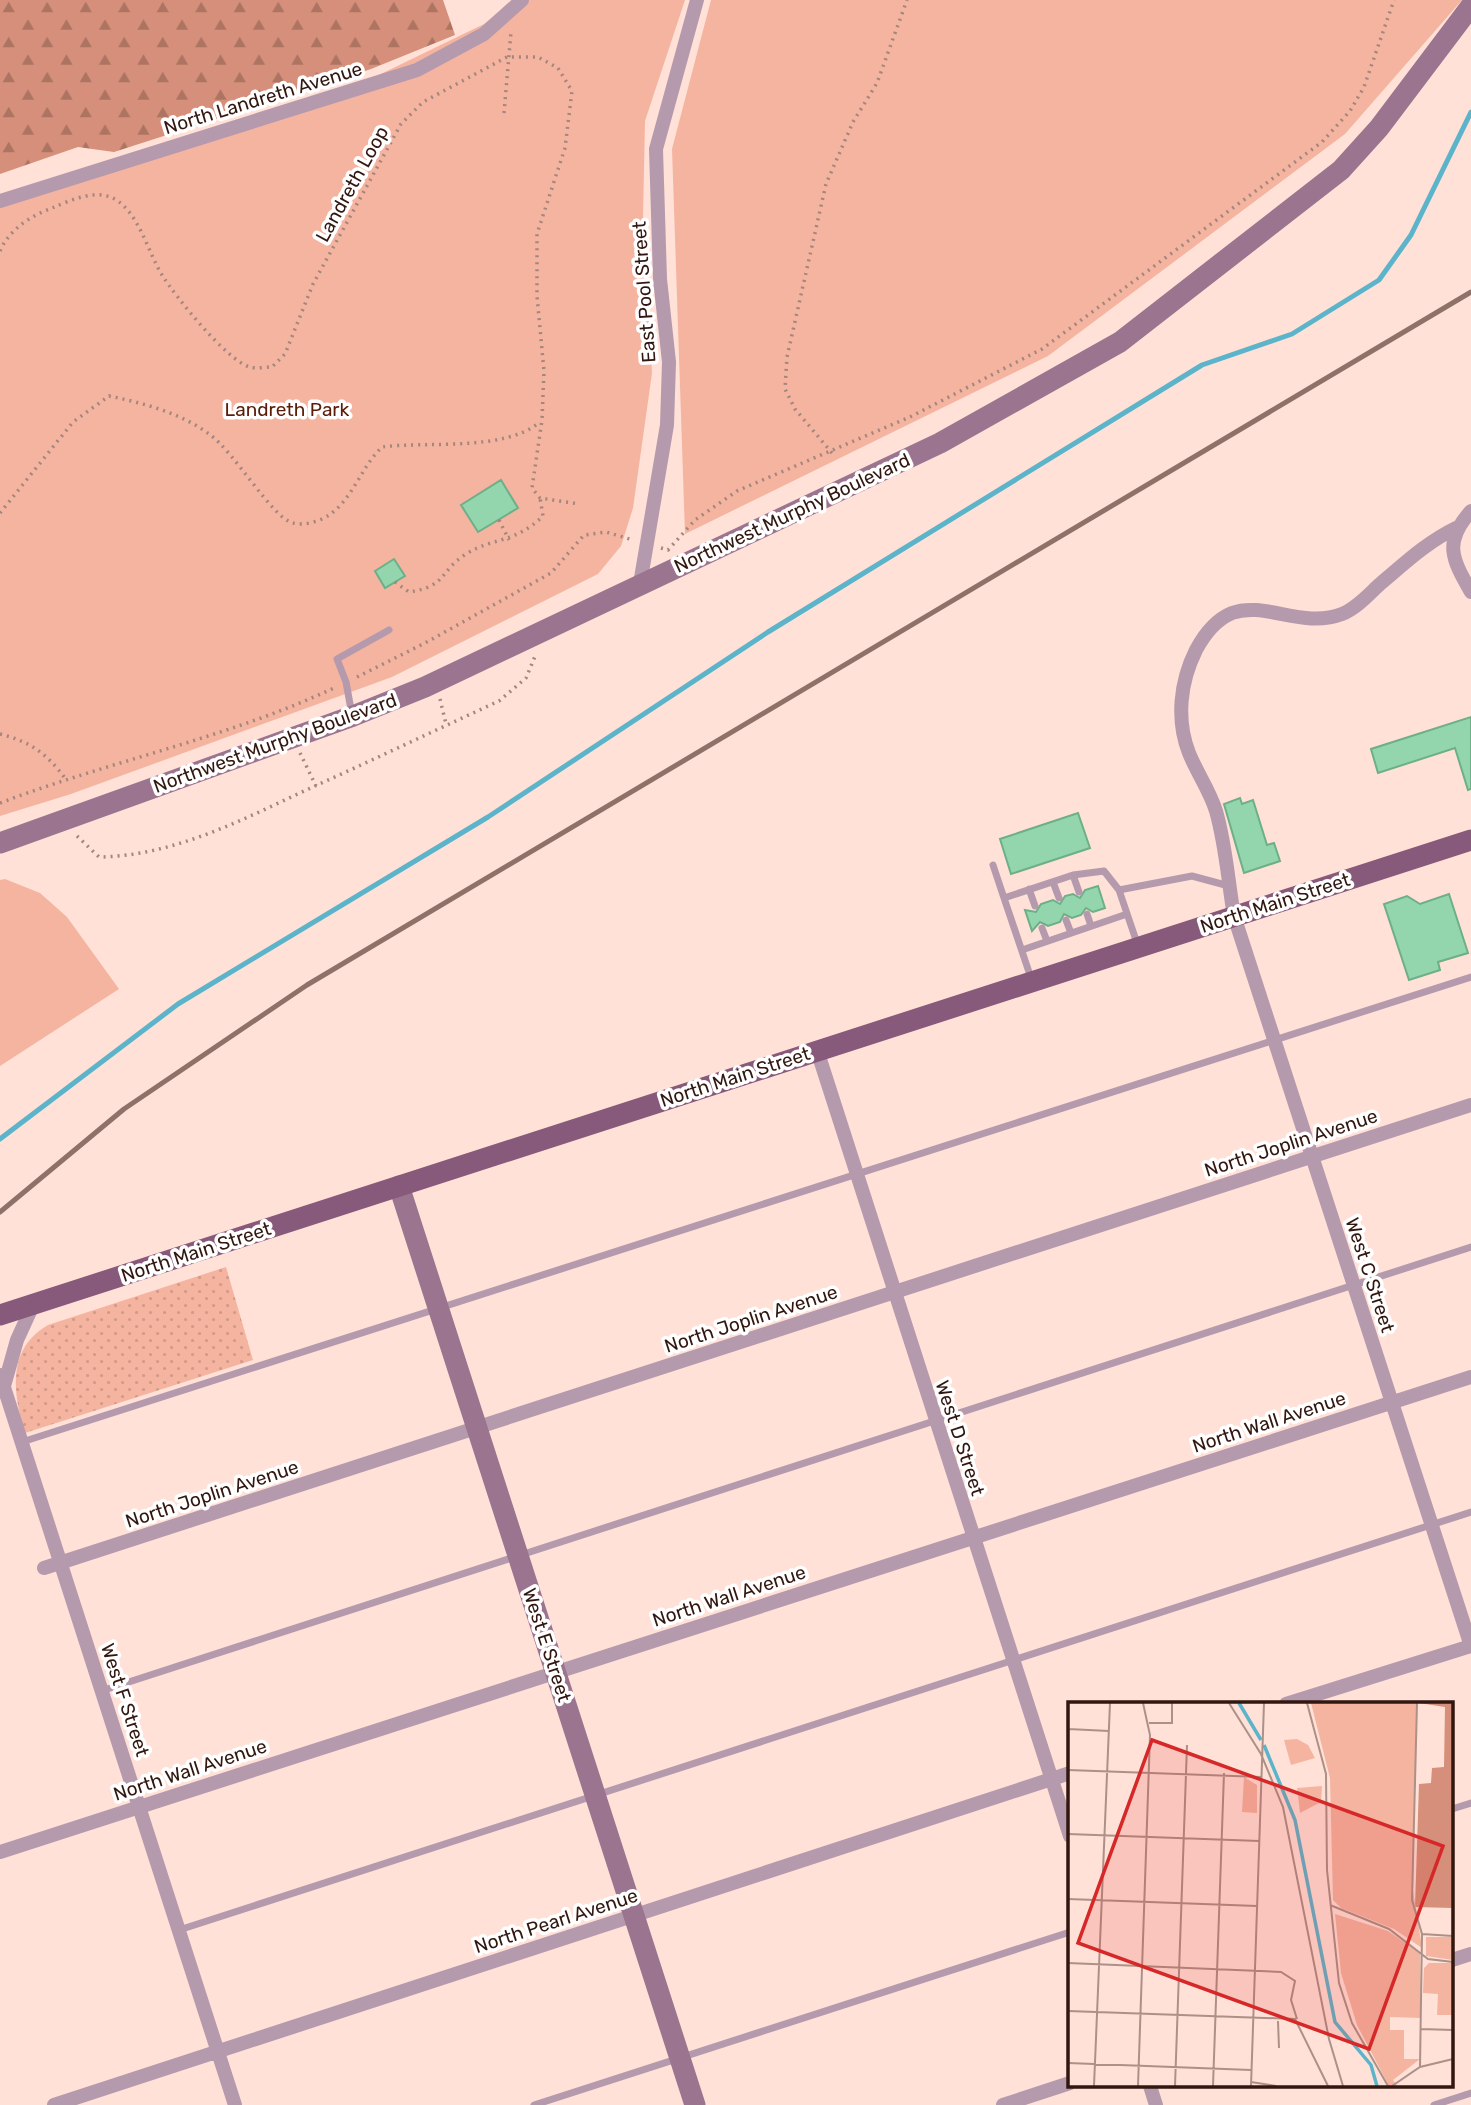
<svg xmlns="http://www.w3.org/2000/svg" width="1471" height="2105" viewBox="0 0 1471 2105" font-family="Rubik,sans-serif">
<defs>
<pattern id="grass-dots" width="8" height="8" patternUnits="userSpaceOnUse" patternTransform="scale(1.75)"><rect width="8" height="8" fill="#f5b4a0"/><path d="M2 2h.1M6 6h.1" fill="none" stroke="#d29a89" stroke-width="1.8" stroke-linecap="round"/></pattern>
<pattern id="forest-firs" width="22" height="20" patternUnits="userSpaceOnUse" patternTransform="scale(1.75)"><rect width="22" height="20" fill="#d58f7a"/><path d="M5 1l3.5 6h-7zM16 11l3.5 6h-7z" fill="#ad7462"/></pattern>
</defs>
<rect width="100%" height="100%" fill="#ffe1d7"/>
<!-- grass -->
<path fill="url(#grass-dots)" d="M226,1267L253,1360L25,1433C13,1394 6,1349 48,1325Z"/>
<!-- forest -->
<path fill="url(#forest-firs)" d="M0,0H443L455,35L371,69L114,152L78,147L0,174Z"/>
<!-- park -->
<path fill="#f5b4a0" d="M514,0H685L645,121L643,216L652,373L633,508L621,546L598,574L392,677L71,794L0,816V207L352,88L484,24Z
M711,0H1462L1345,134L1048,356L685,534L672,149Z
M5,879L40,893L67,917L119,989L0,1066V880Z"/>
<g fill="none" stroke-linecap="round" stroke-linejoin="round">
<!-- stream -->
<path stroke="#5cb4cb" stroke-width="5" d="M0,1139L178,1004L488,817L768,632L1202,365L1292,334L1379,280L1411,235L1471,112"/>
</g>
<!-- building -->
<path fill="#93d6ae" stroke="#6daf88" stroke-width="2" d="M501,480L518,508L478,532L461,505Z
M394,559L405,576L385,588L375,571Z
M1471,717V789L1468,790L1455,748L1378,773L1371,749Z
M1240,798L1242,804L1253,800L1267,845L1274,843L1280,861L1244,873L1224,804Z
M1078,813L1090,848L1011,874L1000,839Z
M1098,886L1105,908L1093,912L1086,908L1081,915L1072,918L1064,914L1060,922L1048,926L1040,922L1032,931L1025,910L1036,912L1041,904L1053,900L1060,904L1065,896L1073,894L1080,898L1085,890Z
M1449,894L1468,953L1438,962L1440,970L1409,980L1384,904L1407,896L1420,904Z"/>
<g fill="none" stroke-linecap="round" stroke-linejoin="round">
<!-- path -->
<path stroke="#a3867d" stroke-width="3.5" stroke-dasharray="2 5" stroke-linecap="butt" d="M504,113L511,32
M0,251C9,230 30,216 52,208C71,200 98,187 118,201C140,217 148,252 162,275C175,296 227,361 250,367C256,369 265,367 272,367L285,354L313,284L401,124L423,102L507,57H538L558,68L572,91L565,148L537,234V296L544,371L542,420L532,488L540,498L579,504
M832,453L795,409L785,389L787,357L826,184L853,122L877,83L907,0
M0,513L73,422L109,396C143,403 181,413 209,434C234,451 272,518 293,523C304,526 321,521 329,515C353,499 361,467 382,447C427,441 504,452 540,422
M499,520L509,540
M661,548L668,550L695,520L737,491L910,417L1042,349L1322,142L1350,111L1364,87L1394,0
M395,582L409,592C448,586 439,571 466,554C493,537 514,544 543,516L540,498
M357,677L425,643L551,573L584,535L606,532L633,540
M440,699L446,724
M0,734C31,742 46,753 65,778
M300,753L316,786
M0,803C110,761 227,738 334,688
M77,836L99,857C176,856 247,817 315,786C377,758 438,729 499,701L526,678L536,654"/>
<!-- lane -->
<path stroke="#b59aad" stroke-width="7" d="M352,715L346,682L337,659L389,630
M993,865L1004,898
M1073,875L1079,892
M1053,882L1059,898
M1029,889L1035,906
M1119,890L1138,946
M1087,914L1091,926
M1066,920L1071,933
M1042,928L1047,941
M1022,950L1127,914
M1032,981L1004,898L1073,875L1104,871L1119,890L1192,876L1229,886
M22,1442L1471,977
M101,1691L1471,1247
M1452,1809L1471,1803
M179,1930L1471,1512
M534,2105L1070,1932
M1434,2105L1471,2093"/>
<!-- street -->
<path stroke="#b59aad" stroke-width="14" d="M0,201L417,70L484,34L522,0
M1471,511C1443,542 1452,559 1471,592
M1456,528C1427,542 1405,563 1380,584C1369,594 1357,608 1342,614C1303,629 1265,601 1232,613C1215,620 1204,635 1196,650C1180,682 1176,720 1189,753C1197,773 1210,791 1216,811C1226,846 1228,881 1234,916L1471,1646
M640,584L667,425L669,362L660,279L656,149L697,0
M817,1050L1070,1836
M0,1375L235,2105
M4,1386L17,1340L33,1305
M44,1568L1471,1105
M1286,1704L1471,1646
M0,1852L1471,1377
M1452,1960L1471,1954
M1150,2086L1156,2105
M54,2105L1070,1773
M1003,2105L1070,2083"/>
<!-- secondary -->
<path stroke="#9b748f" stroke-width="21" d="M0,843L353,716L425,687L940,443L1120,342L1341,170L1379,128L1471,6
M399,1186L695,2105"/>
<!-- primary -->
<path stroke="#87597a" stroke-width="21" d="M0,1315L1471,840"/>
<!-- rail -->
<path stroke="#8e7269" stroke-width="5" d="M0,1212L124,1109L307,985L1471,292"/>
</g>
<g text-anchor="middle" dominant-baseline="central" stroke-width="7" stroke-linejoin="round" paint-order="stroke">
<!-- street labels -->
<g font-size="19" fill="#31170f" stroke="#fff">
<text transform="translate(263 98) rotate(-17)">North Landreth Avenue</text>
<text transform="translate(352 184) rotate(-61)">Landreth Loop</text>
<text transform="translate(644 292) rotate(-94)">East Pool Street</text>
<text transform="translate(792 513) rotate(-25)">Northwest Murphy Boulevard</text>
<text transform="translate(275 743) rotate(-20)">Northwest Murphy Boulevard</text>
<text transform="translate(1275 903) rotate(-18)">North Main Street</text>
<text transform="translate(735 1077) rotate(-18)">North Main Street</text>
<text transform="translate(1291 1143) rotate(-18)">North Joplin Avenue</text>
<text transform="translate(196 1252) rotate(-18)">North Main Street</text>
<text transform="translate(1370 1275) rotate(72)">West C Street</text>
<text transform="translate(751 1319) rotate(-18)">North Joplin Avenue</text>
<text transform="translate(1269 1422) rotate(-18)">North Wall Avenue</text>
<text transform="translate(960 1438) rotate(72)">West D Street</text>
<text transform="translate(212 1494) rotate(-18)">North Joplin Avenue</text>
<text transform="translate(729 1596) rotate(-18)">North Wall Avenue</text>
<text transform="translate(547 1645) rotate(72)">West E Street</text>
<text transform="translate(125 1700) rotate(72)">West F Street</text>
<text transform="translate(190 1770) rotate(-18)">North Wall Avenue</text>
<text transform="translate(556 1921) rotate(-18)">North Pearl Avenue</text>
</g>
<!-- park labels -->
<g font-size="19" fill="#5b1d08" stroke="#fff">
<text x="287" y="409">Landreth Park</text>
</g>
</g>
<!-- overview -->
<g transform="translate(1068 1702)">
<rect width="385" height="385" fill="#ffe1d7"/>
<path d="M176,75L189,83V111L174,110Z" fill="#f5b4a0"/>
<path d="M351,1H385V206L347,205L351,82L363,81L364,66L376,65L377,5Z" fill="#d58f7a"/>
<path d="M243,1H349L345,188L354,246L326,227L273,206L265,198L262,76ZM229,37L240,43L247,56L223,63L216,38ZM254,84L253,100L232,111L229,86ZM267,212L320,229L352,251L353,316L322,315V328H336V357H352L325,378L329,384H321L289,323L273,271ZM358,235H385V258L358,254ZM385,261V313H369L370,292L355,291L356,266L361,261Z" fill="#f5b4a0"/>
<path fill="none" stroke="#5cb4cb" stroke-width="3.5" d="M171,1L193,38M196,43L227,118L267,320L303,363L309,384"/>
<path fill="none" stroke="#ad9087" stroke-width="2" d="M161,1L193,52L215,105L261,337L275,384M239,1L258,72L259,168L271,281L284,321L320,384M349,1L344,198L354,232L352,365M81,21H104V1M0,24V52M0,27L41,29M0,68L193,75M0,132L191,139M0,197L189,204M262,203L321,227L360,257L385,260M354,232L385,234M0,261L213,270L227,279L223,298L229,317M0,309L227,317L260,384M210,319L211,346M353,327L385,328M0,361L183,368M183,380L208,384M26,384L42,1M70,384L82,33L75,1M107,384L119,43M145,384L156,71M183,384L196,1M324,384L352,365L385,357"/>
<path fill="#d62828" fill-opacity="0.15" stroke="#d62828" stroke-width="3.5" d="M84,38L375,144L301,347L10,241Z"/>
<rect width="385" height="385" fill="none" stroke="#31170f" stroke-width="3.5"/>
</g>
</svg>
